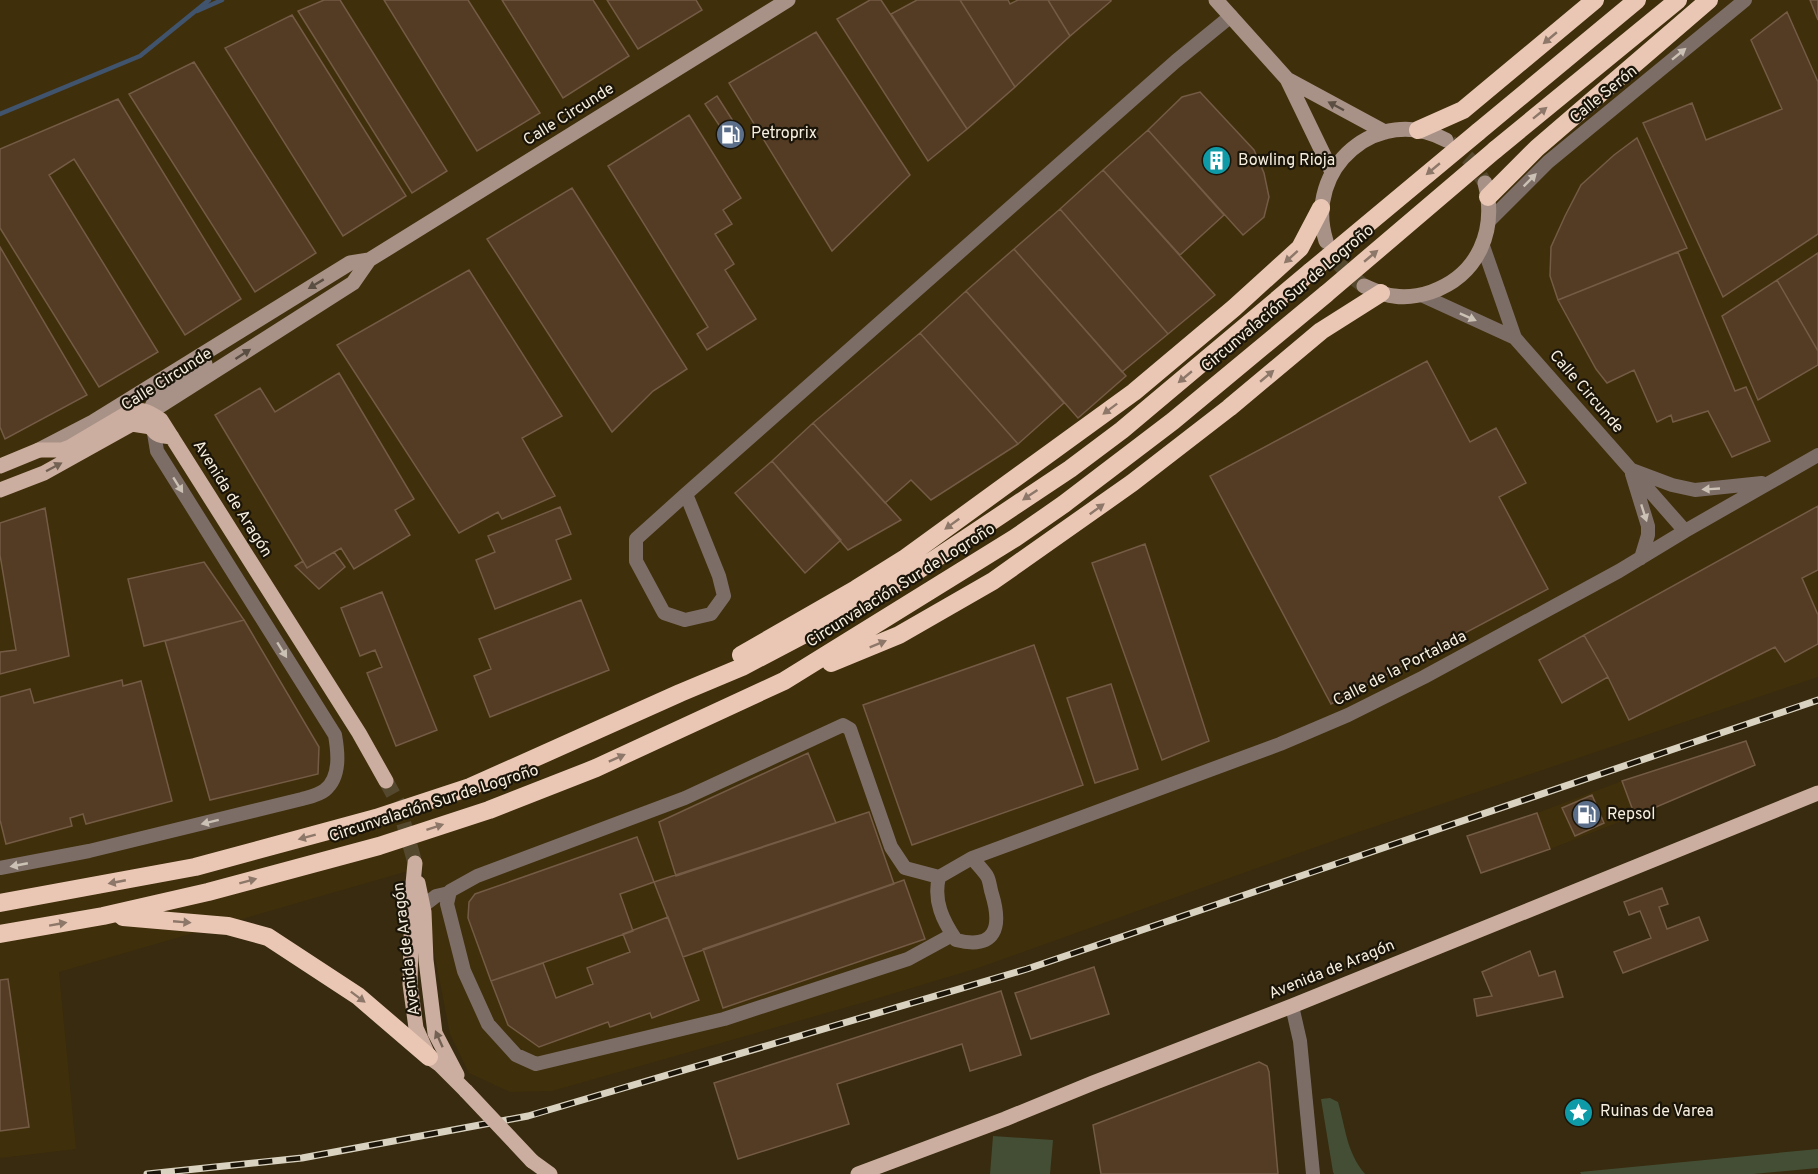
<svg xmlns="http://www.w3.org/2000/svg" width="1818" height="1174" viewBox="0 0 1818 1174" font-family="Overpass,sans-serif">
<rect width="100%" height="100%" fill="#382b0f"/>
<!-- built -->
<path fill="#402f0b" d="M0,0H1818V677L1347,836L981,967L872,1000L552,1091L510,1092L469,1073L450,1034L433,946L422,867L59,972L76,1149L0,1158Z
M1622,781L1635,816L1550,849L1537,813Z"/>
<!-- green -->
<path fill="#444e35" d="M1330,1098L1338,1102C1346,1129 1346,1151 1365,1174H1334L1333,1172L1321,1099Z
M993,1136L1053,1140L1050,1174H990Z
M1818,1149V1168L1753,1174H1581L1580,1172Z"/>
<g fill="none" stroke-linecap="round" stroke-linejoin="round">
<!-- stream -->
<path stroke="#41546e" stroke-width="4.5" d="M197,11L222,0
M0,114L140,56L209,0"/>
</g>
<!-- building -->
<path fill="#533b24" stroke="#745b45" stroke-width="1.5" d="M324,0H340L447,171L412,193L298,11Z
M384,0H468L540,113L477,151Z
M502,0H593L629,56L563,98Z
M607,0H696L702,10L638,49Z
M870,0H881L967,129L928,161L837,19Z
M917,0H960L1015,87L967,129L891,14Z
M960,0H1008L1010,4L1018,0H1048L1070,36L1015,87Z
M1048,0H1111V1L1070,36Z
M1810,0H1818V20Z
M1787,12L1818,82V234L1723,297L1643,123L1692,103L1706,140L1782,109L1751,40Z
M292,15L406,196L343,236L225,48Z
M816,32L910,175L832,251L729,83Z
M194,62L316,253L255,292L129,94Z
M1200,92L1254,150L1264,173L1269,197L1264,217L1243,235L1148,130L1182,97Z
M717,96L735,124L723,131L705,104Z
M118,99L241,299L185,335L74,159L49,175L158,352L99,387L0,228V149Z
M689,115L741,198L723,210L732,224L715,234L734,264L725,270L756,319L707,350L697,334L708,327L608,166Z
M1148,130L1224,215L1180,255L1103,170Z
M1637,138L1687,248L1558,300L1550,276L1551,247L1565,216L1581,185L1614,155Z
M1103,170L1215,295L1168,334L1060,209Z
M572,188L687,369L653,391L612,432L487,239Z
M1060,209L1168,334L1122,372L1014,249Z
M0,247L87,395L5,439L0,427Z
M1014,249L1126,376L1078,418L966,291Z
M1678,252L1735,391L1746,387L1770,441L1732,457L1708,411L1673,422L1671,415L1657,422L1634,370L1607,383L1596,369L1558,300Z
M1818,253V351L1777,280Z
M469,270L562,416L522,438L555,496L502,519L498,512L459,533L337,345Z
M1777,280L1818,351V365L1758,400L1722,316Z
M966,291L1064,403L1018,444L920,333Z
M920,333L1018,444L931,500L911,480L885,503L813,423Z
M1427,361L1470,442L1496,428L1526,483L1499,497L1548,589L1331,704L1210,476Z
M339,373L414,499L395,510L410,535L354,569L341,548L307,568L215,415L260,388L275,412Z
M813,423L901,520L848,550L772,461Z
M772,461L841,540L805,573L735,493Z
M1818,506V570L1802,578L1818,615V644L1785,662L1775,647L1629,720L1608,677L1584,635Z
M560,507L571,534L556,540L571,579L495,609L476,560L495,552L488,536Z
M45,508L69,656L0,674V652L16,650L0,555V523Z
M1145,544L1209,741L1162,760L1092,563Z
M334,552L345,567L319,589L295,566L303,561L307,568Z
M204,562L244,620L144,646L128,579Z
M382,592L437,730L396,746L367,673L382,667L375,650L360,656L341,608Z
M581,600L609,670L490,717L474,676L491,669L479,639Z
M244,620L319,747L318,774L210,800L165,641Z
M1584,635L1608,677L1562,703L1539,660Z
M1034,645L1083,785L912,845L863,705Z
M122,680L123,686L141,681L172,801L86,824L83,814L70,818L72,826L6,844L0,820V697L30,689L34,703Z
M1111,684L1138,769L1095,783L1067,698Z
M1746,741L1755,765L1635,816L1622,781Z
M808,753L836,823L676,876L659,822Z
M1592,795L1604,823L1575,836L1562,808Z
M869,812L894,884L683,957L654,882Z
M1537,813L1550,849L1481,873L1467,836Z
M637,837L654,882L620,894L633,931L491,981L468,918L469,902L475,894Z
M904,880L925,939L723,1008L703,949Z
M1662,888L1668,904L1659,907L1667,929L1699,917L1708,940L1623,973L1614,952L1651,938L1640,911L1629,915L1624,902Z
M668,917L699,1000L652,1018L650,1013L610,1027L608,1022L539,1047L508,1025L491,981L543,963L556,998L593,984L587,968L630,952L623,934Z
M1530,951L1539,976L1555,971L1563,997L1477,1016L1474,999L1492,996L1482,972Z
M1094,967L1109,1014L1031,1039L1015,993Z
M8,979L29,1127L0,1131V980Z
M1001,991L1021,1055L970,1071L962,1044L837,1084L849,1124L738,1159L714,1083Z
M1259,1062L1267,1066L1269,1072L1278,1174H1101L1093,1125Z"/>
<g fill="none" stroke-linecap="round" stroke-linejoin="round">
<!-- secondary-tunnel -->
<path stroke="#54482e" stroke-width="15" stroke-dasharray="15 8" stroke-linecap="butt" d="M1450,142L1470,160L1485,183
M1328,244C1334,263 1348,274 1364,286"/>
<!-- primary-tunnel -->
<path stroke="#54482e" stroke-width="15" stroke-dasharray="15 8" stroke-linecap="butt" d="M386,781L398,803L415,863"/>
<!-- street -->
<path stroke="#7c6e67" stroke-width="14" d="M1489,221L1548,162L1745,0
M1483,246L1515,338L1685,531
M1421,295L1515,338
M1632,470L1672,485L1695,490L1762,483
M1632,474L1648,526V535L1641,558
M686,494L719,576L724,596L711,614L685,620L664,613L636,561V539L686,494L1176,61L1231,16
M972,858C977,864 983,870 987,876C990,881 990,889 992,894C1002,927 996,950 956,940C943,921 933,901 939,877L972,858L1280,744L1348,715L1424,677L1619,571L1685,531L1818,455
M0,868L89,851L302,799C309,797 319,795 325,790C341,777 338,752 335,735L157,451L154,433
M939,877L905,868L891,847L850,729L843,725L685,798L477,876L450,891L447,904L464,971L488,1024L516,1055L536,1064L724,1019L908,959L952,935
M423,906L436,896L449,893
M1292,1006L1300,1041L1313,1174"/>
<!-- secondary -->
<path stroke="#a89287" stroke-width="15" d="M1216,0L1287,79L1332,172
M1287,79L1385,132
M1326,241C1303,168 1378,103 1446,140
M1364,286C1374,290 1383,295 1394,296C1407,298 1419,296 1431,292C1479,275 1497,230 1485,183
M150,411L157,396L205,364
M141,418L353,283L369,260
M39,450L93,422L350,263L369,260L788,0"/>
<!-- primary -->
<path stroke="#cbae9f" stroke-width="15" d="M0,466L39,450H62L70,447L131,411C143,408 151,413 161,420L359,733L386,781
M0,490L44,473L132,424L151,427C156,436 162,436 172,437
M415,863L412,894L410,984L416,1028L429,1057L439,1064L466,1091
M418,883L424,912L426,960L435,1033L457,1075
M532,1161L550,1174
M858,1174L1005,1119L1093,1083L1292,1006L1818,793"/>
<!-- highway -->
<path stroke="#eac7b5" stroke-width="18" d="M1418,130L1463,110L1595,0
M1478,132L1637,0
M1495,150L1678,0
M1488,197L1537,148L1709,0
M741,655L856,589L904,559L1134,392L1234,308L1300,248L1321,208
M831,663L899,635L993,581L1132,483L1229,408L1321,331L1381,293
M0,903L195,867L376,818L470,787L680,693L742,667L858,606L917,571L1070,469L1122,430L1310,272
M123,917L228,926L268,937L358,996L429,1057
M0,934L103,916L208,892L379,846L489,810L596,768L784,681L1015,538L1064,504L1173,421L1326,294"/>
<defs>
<path id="rail" d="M147,1174L302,1158L528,1116L1027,969L1818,700"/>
</defs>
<!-- rail casing -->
<use href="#rail" stroke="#dad2c0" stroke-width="7"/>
<!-- rail -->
<use href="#rail" stroke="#1b1509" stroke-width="4.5" stroke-dasharray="14" stroke-linecap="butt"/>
<!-- primary-bridge -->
<path stroke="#cbae9f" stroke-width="15" d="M466,1091L532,1161"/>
<!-- highway-bridge -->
<path stroke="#eac7b5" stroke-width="18" d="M1310,272L1478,132
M1326,294L1495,150"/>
</g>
<!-- one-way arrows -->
<defs><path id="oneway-solid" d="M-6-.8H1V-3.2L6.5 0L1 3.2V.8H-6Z" transform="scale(1.5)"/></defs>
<g fill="#8d7768">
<use href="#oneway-solid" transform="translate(1550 38) rotate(140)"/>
<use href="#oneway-solid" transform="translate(1540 113) rotate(-39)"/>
<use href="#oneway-solid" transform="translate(1433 169) rotate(140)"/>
<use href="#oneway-solid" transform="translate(1371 256) rotate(-40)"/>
<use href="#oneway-solid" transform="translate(1291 257) rotate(138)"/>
<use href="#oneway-solid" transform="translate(1267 376) rotate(-40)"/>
<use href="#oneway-solid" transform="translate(1185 377) rotate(140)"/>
<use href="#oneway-solid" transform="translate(1110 409) rotate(143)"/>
<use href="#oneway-solid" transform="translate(1030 495) rotate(146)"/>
<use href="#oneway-solid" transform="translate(1097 509) rotate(-36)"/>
<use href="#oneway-solid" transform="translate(952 524) rotate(144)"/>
<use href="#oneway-solid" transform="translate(878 644) rotate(-22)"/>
<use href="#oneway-solid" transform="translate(617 758) rotate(-24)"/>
<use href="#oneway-solid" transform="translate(435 827) rotate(-18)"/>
<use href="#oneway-solid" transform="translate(307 837) rotate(165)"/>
<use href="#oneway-solid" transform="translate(248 881) rotate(-15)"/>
<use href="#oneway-solid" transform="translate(117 882) rotate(169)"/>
<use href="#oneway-solid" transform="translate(182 922) rotate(5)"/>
<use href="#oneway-solid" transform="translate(58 924) rotate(-10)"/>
<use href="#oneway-solid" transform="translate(358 997) rotate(37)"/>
</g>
<g fill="#cbc1b4">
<use href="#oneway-solid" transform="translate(1679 54) rotate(-39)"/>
<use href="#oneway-solid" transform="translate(1530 180) rotate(-45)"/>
<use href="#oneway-solid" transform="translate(1468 317) rotate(24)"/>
<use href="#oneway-solid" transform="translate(178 485) rotate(58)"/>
<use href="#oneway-solid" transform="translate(1711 489) rotate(177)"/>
<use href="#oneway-solid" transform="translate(1644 513) rotate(72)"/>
<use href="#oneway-solid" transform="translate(282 650) rotate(58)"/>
<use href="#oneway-solid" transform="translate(210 822) rotate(166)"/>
<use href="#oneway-solid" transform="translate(19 865) rotate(169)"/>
</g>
<g fill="#5a4d42">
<use href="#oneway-solid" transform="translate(1336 106) rotate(-152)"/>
<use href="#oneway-solid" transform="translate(316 284) rotate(149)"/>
<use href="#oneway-solid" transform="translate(243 354) rotate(-33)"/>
</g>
<g fill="#736254">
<use href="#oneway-solid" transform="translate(54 467) rotate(-28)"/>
<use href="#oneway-solid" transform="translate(439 1039) rotate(-114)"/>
</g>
<!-- icons -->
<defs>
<symbol id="fuel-disc" viewBox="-11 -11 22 22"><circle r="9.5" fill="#5c6f8a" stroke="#1b1509"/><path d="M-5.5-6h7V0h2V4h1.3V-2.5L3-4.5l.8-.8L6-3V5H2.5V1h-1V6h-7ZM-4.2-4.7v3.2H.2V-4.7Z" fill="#fff"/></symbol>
<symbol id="building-disc" viewBox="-11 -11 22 22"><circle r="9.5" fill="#0f9aa8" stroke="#1b1509"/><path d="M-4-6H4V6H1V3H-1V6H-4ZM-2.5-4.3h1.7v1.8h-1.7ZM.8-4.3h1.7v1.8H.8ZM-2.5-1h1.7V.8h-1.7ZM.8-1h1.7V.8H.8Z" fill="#fff"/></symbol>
<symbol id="sight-disc" viewBox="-11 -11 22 22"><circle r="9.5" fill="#0f9aa8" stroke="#1b1509"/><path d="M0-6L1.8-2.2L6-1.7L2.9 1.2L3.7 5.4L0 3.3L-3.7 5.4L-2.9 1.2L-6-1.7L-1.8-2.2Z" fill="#fff"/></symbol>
</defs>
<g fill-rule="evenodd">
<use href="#fuel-disc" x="714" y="118" width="33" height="33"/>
<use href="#building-disc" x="1200" y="144" width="33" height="33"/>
<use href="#fuel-disc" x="1570" y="798" width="33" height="33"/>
<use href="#sight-disc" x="1562" y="1096" width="33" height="33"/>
</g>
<g text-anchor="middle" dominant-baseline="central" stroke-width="4.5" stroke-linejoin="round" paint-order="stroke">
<!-- street labels -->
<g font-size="16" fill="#f6eede" stroke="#1b1509">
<text transform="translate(1604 95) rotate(-39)">Calle Serón</text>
<text transform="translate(569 115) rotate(-32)">Calle Circunde</text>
<text transform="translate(1288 299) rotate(-40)">Circunvalación Sur de Logroño</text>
<text transform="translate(167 380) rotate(-32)">Calle Circunde</text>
<text transform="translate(1586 392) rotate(49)">Calle Circunde</text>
<text transform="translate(232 499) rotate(58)">Avenida de Aragón</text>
<text transform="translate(901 586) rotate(-32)">Circunvalación Sur de Logroño</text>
<text transform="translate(1400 669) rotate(-27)">Calle de la Portalada</text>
<text transform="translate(434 804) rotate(-18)">Circunvalación Sur de Logroño</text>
<text transform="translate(407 949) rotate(-97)">Avenida de Aragón</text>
<text transform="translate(1332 970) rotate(-22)">Avenida de Aragón</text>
</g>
<!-- poi labels -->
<g font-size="16" fill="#f6eede" stroke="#1b1509" text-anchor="start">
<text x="751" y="134">Petroprix</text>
<text x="1238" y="161">Bowling Rioja</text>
<text x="1607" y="815">Repsol</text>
<text x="1600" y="1112">Ruinas de Varea</text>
</g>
</g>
</svg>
